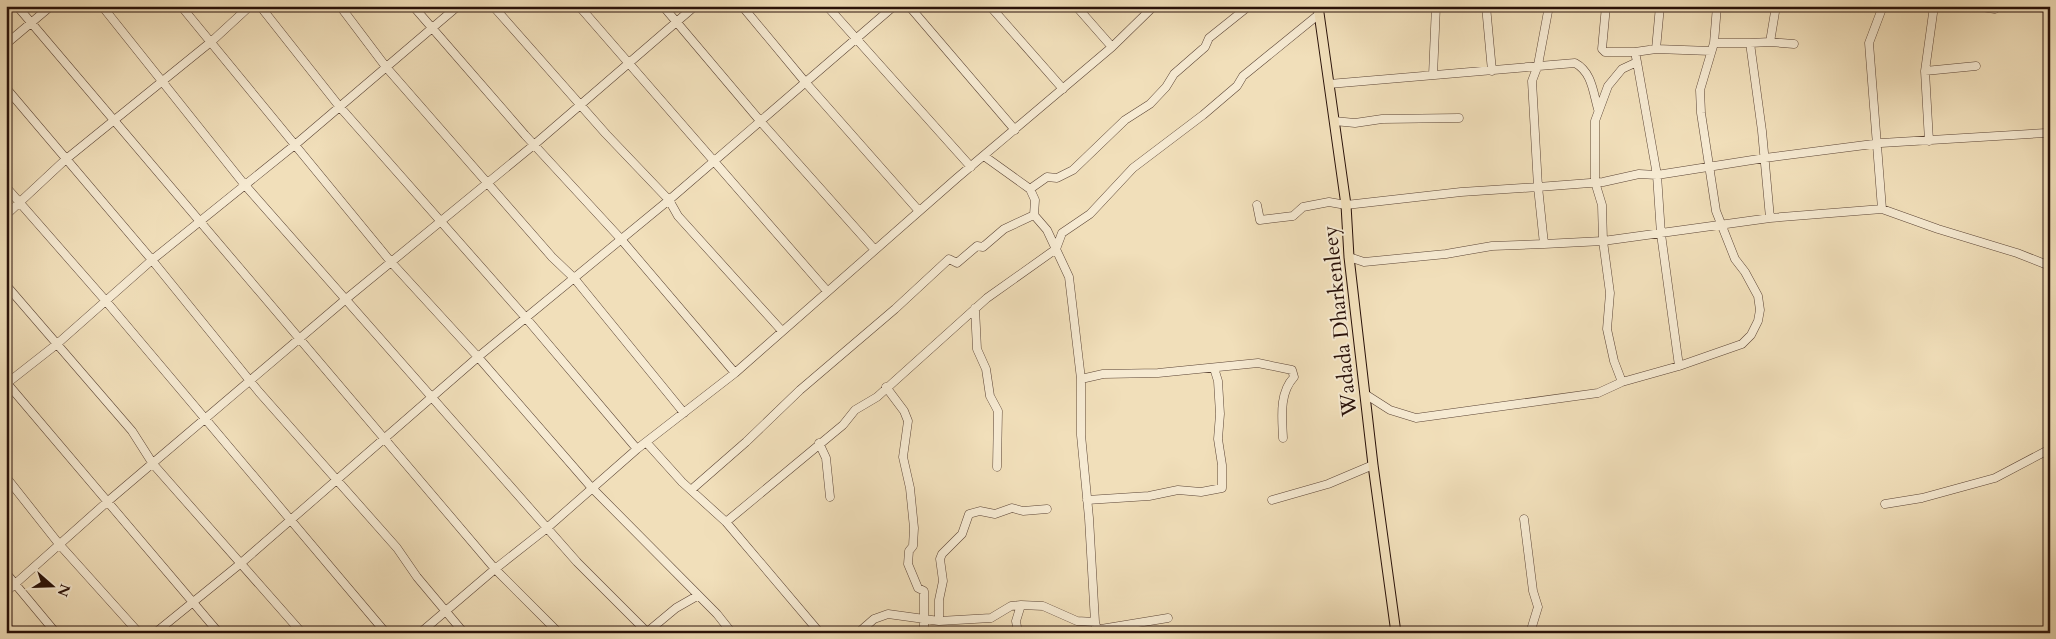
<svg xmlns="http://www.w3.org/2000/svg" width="2056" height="639" viewBox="0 0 2056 639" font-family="Cardo,serif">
<rect width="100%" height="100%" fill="#f1dfba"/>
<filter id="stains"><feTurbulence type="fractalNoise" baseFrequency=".004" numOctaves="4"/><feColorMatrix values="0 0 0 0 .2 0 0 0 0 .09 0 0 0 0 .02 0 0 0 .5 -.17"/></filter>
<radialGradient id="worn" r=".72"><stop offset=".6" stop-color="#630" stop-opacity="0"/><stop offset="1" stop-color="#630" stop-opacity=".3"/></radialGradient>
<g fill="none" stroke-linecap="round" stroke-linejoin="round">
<defs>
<path id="minor" d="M17,6L495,569L559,633
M102,6L244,184L577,562L648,633
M181,6L391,262L478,357L591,487L717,614L732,633
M260,6L339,106L526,318L637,449
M340,6L386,67L552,257L574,278L684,413
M413,6L525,135L620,238L735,373
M493,6L606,134L669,200L678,216L782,331
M579,6L827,291
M663,6L761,122L875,250
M742,6L806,83L919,211
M827,6L971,167
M909,6L1015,130
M990,6L1063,89
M1076,6L1112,47
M1486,6L1492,71
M1606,6L1602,49L1605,52H1635L1637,62L1622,69L1608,86L1595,121V182L1602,205L1603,241L1610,293L1607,329L1614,361L1622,382
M1975,6L1995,9L2000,6
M2000,6L2050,8
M1770,42L1794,44
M1714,43H1750
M6,44L51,6
M1656,49L1660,6
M1635,52L1656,49L1711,51
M1925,71L1976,66
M1433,75L1436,6
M1329,84L1575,63C1592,72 1593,92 1598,109
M6,88L152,260L259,392L397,548L417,577L464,633
M1334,121L1355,123L1382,119L1459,118
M1929,141L1925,71L1934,6
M984,156L1030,189L1035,200L1034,215L1047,230L1069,277L1081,379V435L1089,518L1095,622L1097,630L1107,633
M6,187L105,300L386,633
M1030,189L1047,177L1057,178L1073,170L1125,120L1150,104L1166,87L1174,74L1205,47L1209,38L1249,6
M1257,205L1260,220L1293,216L1303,207L1329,202L1346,205L1461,192L1538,187L1532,81L1538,65L1549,6
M1882,209L1869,43L1883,6
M6,215L65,160L212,41L250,6
M1770,218L1762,131L1750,43L1770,42L1776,6
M1544,244L1603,241L1770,218L1882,209L1938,229L2017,253L2050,266
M1349,257L1364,262L1446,254L1492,246L1544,244L1538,187L1603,182L1639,174L1657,175L1637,62
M6,285L132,431L153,464L302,633
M975,308L977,349L986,369L990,396L998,411L997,467
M1679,366L1661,234L1657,175L1765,158L1881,143L2046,133
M1081,379L1103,374L1158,373L1258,363L1292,370L1294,377C1279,393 1282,417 1283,438
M6,382L219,633
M6,384L57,344L152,260L296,144L458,6
M886,387L904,411L908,421L903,457L910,488L914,528L913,546L909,551L908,564L918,588L924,591V633
M1365,394L1390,410L1416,418L1598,393L1622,382L1679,366L1742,344L1751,335L1758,321L1760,310L1758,296L1745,272L1735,259L1716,211L1701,113L1700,90L1714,43L1717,6
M646,442L682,482L726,522L820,633
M819,443L826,458L830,497
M6,477L59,544L139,633
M691,490L746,442L800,390L895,309L949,259L957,263L977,246L983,247L1004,229L1034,215
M1087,500L1149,496L1178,490L1201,492L1222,488V465L1218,439L1220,414L1218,381L1214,368
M1272,500L1328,484L1373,465
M1885,504L1922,498L1995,478L2050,449
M1524,519L1533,591L1538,607L1530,633
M726,522L843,425L855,410L877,397L987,298L1056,249L1062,233L1090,214L1133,168L1203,115L1237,86L1243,76L1318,15
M6,573L56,633
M6,592L107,502L346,299L535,144L695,6
M939,621V600L943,581L940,559L942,554L962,534L969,514L980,511L995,514L1012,508L1023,511L1047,509
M1101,629L1168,618
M155,633L240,564L478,357L669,200L894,6
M420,633L495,569L547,528L637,449L735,373L957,178L1112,47L1154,6
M646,633L676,608L697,596
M858,633L874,619L888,614L939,621L991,618L1011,606L1021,605L1043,606L1077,621L1095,622
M1018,633L1016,621L1021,605"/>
<path id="major" d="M1318,6L1346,205L1349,257L1373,465L1396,633"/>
</defs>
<!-- minor casing -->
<use href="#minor" stroke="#5b4435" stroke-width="9"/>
<!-- major casing -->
<use href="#major" stroke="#291109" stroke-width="11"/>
<!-- minor -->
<use href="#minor" stroke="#f6ead2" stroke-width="8"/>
<!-- major -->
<use href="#major" stroke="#f1dfba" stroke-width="9"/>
</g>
<g text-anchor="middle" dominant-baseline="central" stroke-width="4" stroke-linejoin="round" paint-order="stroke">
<!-- street labels -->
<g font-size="21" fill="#291109" stroke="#f6ead2">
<text transform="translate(1340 321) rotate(-96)">Wadada Dharkenleey</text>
</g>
</g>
<!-- margin -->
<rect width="2056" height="639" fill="none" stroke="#f1dfba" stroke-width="25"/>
<rect x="8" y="8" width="2041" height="624" fill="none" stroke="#291109" stroke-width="2.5"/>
<rect x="12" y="12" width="2031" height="614" fill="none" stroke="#291109"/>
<!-- north arrow -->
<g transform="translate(52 586) rotate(110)" stroke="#f6ead2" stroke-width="4" paint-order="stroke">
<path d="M0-4L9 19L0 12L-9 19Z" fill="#291109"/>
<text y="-8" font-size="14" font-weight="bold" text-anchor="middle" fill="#291109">N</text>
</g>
<rect width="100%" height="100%" filter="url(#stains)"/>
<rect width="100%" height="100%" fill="url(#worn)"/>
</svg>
